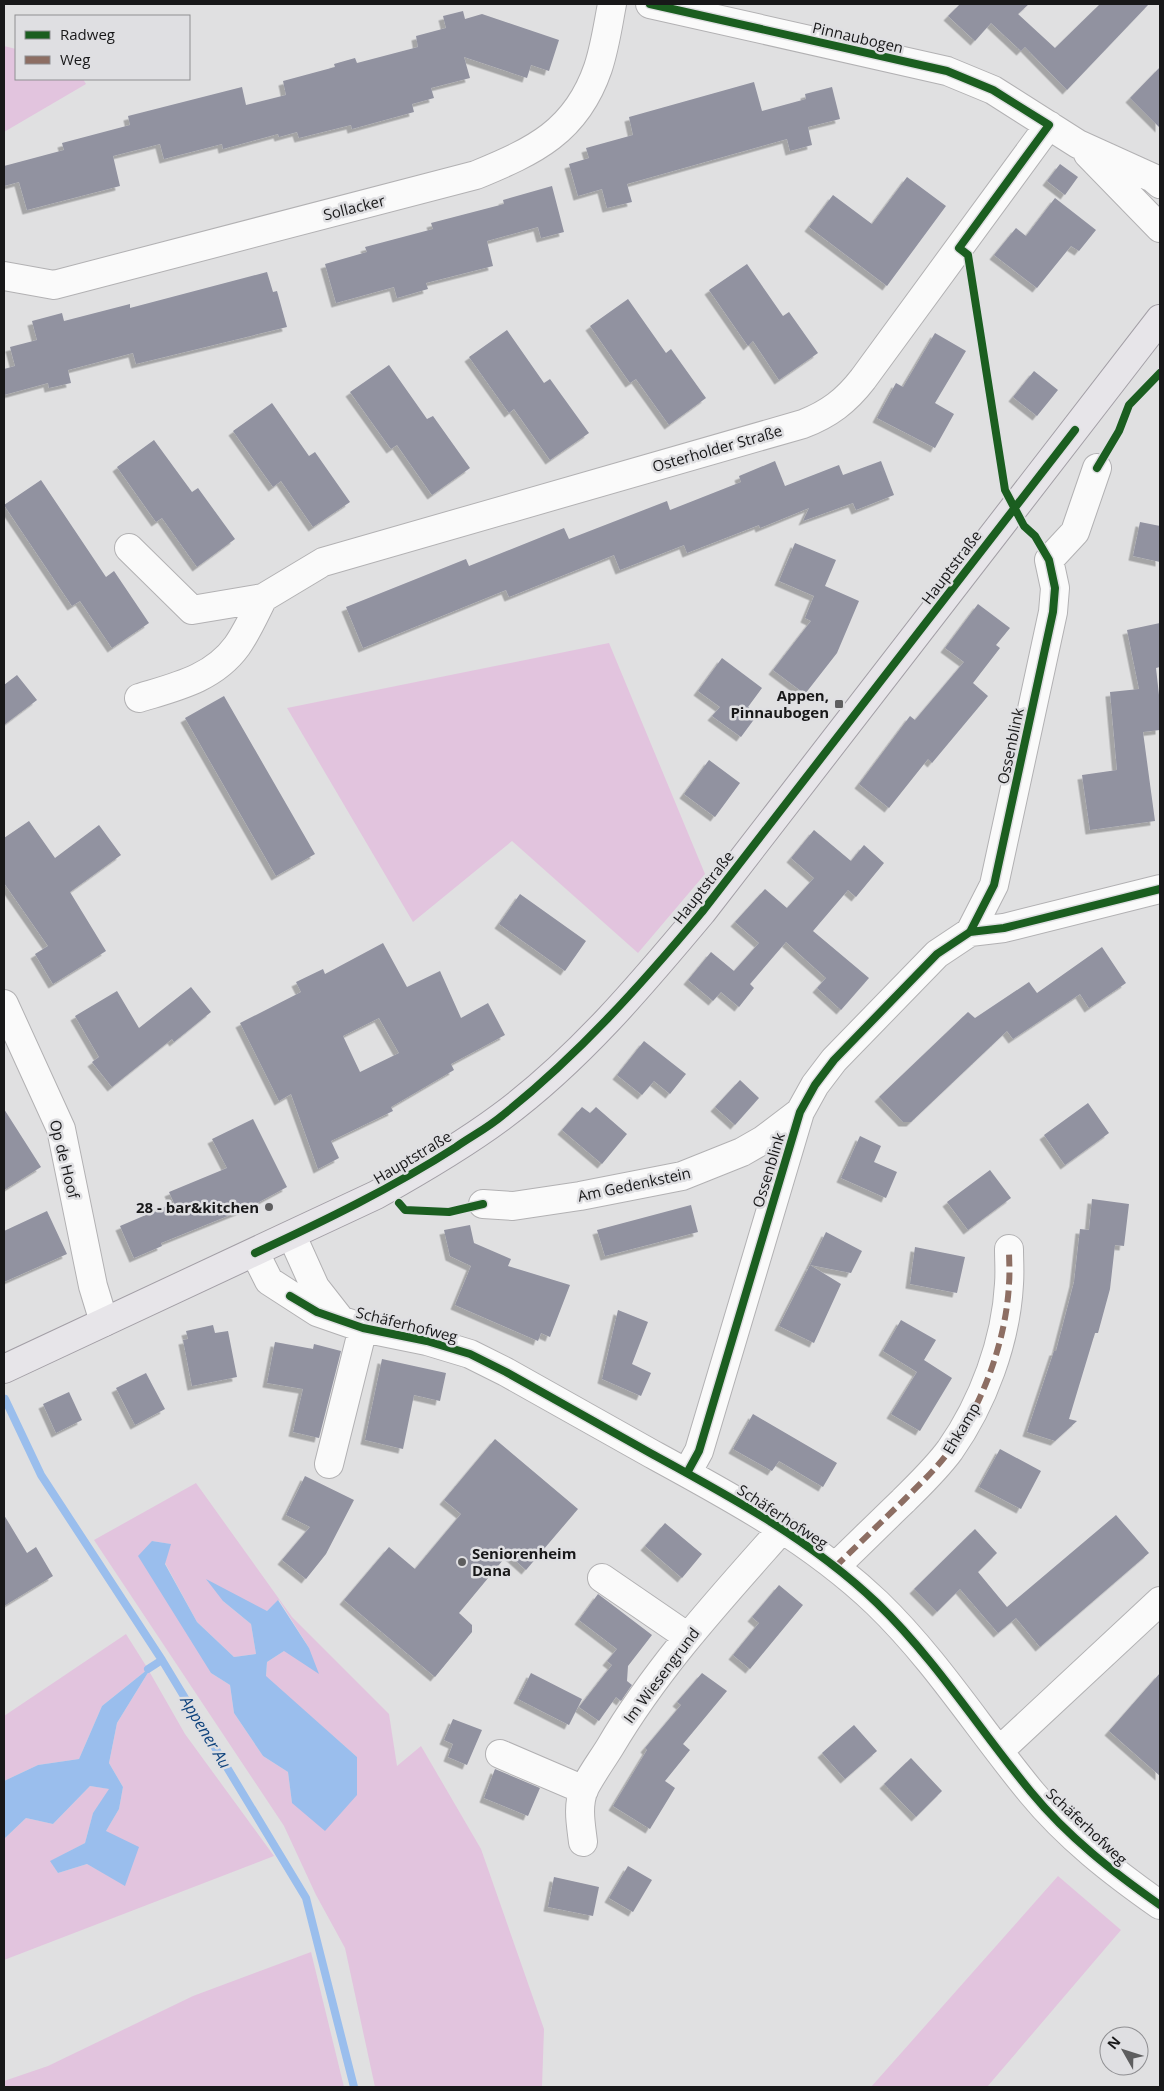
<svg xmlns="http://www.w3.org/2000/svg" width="1164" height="2091" viewBox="0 0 1164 2091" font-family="'Open Sans',sans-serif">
<defs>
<filter id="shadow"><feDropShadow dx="-4.5" dy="4.5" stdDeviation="0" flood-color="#0004"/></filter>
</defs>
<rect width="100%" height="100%" fill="#e0e0e1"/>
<!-- green -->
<path fill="#e2c4de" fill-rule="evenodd" d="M4,46L16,49V79H83L86,84L4,132Z
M609,643L705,874L638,953L512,841L413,922L287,708Z
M196,1483L292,1617L389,1714L397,1766L421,1746L481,1849L544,2029L542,2087H375L345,1948L316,1895L284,1826L94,1540ZM152,1541L170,1544L165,1563L197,1622L234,1657L256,1654L251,1624L223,1601L267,1611L279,1600L309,1648L284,1651L267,1662L266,1677L357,1757L292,1803L288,1772L263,1756L234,1713L230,1685L211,1673Z
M126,1634L148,1669L102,1706L79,1759L38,1765L4,1781V1716Z
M149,1671L185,1734L274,1856L4,1960V1839L26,1818L53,1824L90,1786L110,1789L93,1813L85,1843L51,1861L58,1873L87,1864L125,1885L106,1831L119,1809L123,1787L109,1763L117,1723Z
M1058,1876L1121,1930L987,2087H871Z
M311,1952L344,2087H4V2081L48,2066L193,1996Z"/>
<!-- water -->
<path fill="#9abeed" d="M152,1541L171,1544L165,1564L197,1622L234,1657L256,1654L251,1624L223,1601L206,1579L267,1611L278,1600L309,1648L319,1674L284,1651L267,1662L266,1676L357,1757V1795L325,1831L292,1803L288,1772L263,1756L234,1713L230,1685L211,1673L138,1556Z
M148,1669L149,1671L117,1723L109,1763L123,1787L119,1809L106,1831L139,1847L125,1886L87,1864L58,1873L50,1861L85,1843L93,1813L109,1789L90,1786L53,1824L26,1818L4,1839V1781L38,1765L79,1759L102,1706Z"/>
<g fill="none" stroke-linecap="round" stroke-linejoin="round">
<!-- stream -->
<path stroke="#9abeed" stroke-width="8" d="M5,1399L41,1475L162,1660L306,1898L354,2087
M148,1669L162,1660"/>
</g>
<!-- building -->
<path fill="#9192a0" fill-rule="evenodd" filter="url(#shadow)" d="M960,4H1029L1018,14L1055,48L1100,4H1149L1067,90L1025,47L1021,51L991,23L975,41L948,16Z
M463,11L465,19L482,14L559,40L549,71L531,65L527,78L464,57L470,78L431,88L434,98L412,104L414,112L352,129L351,125L299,138L297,132L279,137L278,134L223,149L222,144L164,159L160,144L113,156L120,186L27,210L19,182L4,186V166L64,150L62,143L130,125L128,116L242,87L246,105L286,95L283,81L335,67L334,64L355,58L357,63L418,47L416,36L446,28L443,16Z
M1160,67V128L1130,98Z
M754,82L762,111L806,99L805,94L832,87L840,119L808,127L812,145L790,151L787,139L627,184L632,202L607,208L602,189L578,196L569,164L589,158L586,148L633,135L629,117Z
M1060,164L1078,177L1065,195L1047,181Z
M907,177L946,206L887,286L809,227L833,195L872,224Z
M552,186L564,232L541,238L538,227L487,241L493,266L426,283L428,289L397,298L394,287L336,303L325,264L367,252L365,247L433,229L431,223L504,204L503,200Z
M1055,198L1096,230L1079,251L1071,246L1037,288L994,255L1016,228L1026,236Z
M747,264L783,316L789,312L818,353L779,380L753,341L748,346L709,290Z
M267,272L273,292L277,291L287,327L136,364L133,353L68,370L71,383L49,388L48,383L4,395V369L15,366L10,347L37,340L32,321L62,313L64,321L130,304V308Z
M628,299L666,353L671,349L706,398L669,425L636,379L630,383L590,326Z
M507,330L544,383L550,379L589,433L550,460L514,409L509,413L469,357Z
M935,333L966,351L935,403L954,414L935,448L877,418L896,383L903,387Z
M389,365L427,419L433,416L470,468L432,495L397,445L391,449L350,392Z
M1034,371L1058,390L1037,416L1013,397Z
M272,403L309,456L315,452L350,502L313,527L281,481L273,487L233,431Z
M154,440L192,492L198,488L235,539L197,567L162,518L156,522L117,467Z
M775,461L785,486L839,465L843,475L881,461L894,495L856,510L853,503L803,521L809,508L760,528L759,525L687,553L684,545L620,570L614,555L509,597L506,590L363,648L346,607L466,559L469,566L564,528L569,539L667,501L670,510L741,482L739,476Z
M41,480L106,577L114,571L149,623L112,648L80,601L72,606L4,505Z
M1140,522L1160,526V562L1133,556Z
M795,543L836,560L825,586L859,601L837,653L805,694L773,670L811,621L805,618L814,596L779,581Z
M978,604L1010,628L996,645L1000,648L973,683L988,696L932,763L928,759L889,808L859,784L910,716L915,720L964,662L945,648Z
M1160,623V667L1156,668L1160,704V730L1143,732L1155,821L1090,830L1082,775L1117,770L1110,692L1139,689L1127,630Z
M722,658L762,688L748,707L758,714L741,737L712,716L720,707L698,691Z
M17,675L37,700L4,725V685Z
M224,696L315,854L276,876L185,718Z
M709,760L740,783L715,817L684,794Z
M29,821L55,858L99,825L121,855L70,892L106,951L53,984L35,954L48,946L4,883V838Z
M814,830L851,861L864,845L884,863L856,897L848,890L813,931L869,978L841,1010L817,988L826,978L786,942L750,984L754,988L739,1007L721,992L713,1001L688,980L711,952L734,971L759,943L735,922L765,889L787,908L814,878L791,858Z
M520,894L586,941L565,971L499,924Z
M383,943L407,987L440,971L461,1018L488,1003L505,1035L451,1064L454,1070L391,1107L393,1111L331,1141L339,1158L318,1169L291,1094L279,1101L240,1023L301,992L296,982L323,969L325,974ZM379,1018L399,1053L360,1072L343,1036Z
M1102,947L1126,983L1089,1008L1080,994L1013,1039L1007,1031L911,1122H903L879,1097L968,1012L975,1018L1029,982L1037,993Z
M191,987L211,1012L174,1042L172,1039L112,1087L92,1062L99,1057L75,1016L117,991L139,1028Z
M644,1041L686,1074L670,1094L654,1081L642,1095L617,1075Z
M740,1080L759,1098L735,1125L715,1107Z
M1088,1103L1109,1133L1065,1165L1044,1135Z
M582,1107L590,1113L596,1107L627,1134L602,1164L562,1130Z
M4,1109L41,1167L4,1190Z
M253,1119L287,1187L250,1207L161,1243L162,1246L134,1258L120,1226L174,1203L169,1192L227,1168L212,1139Z
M860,1136L881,1146L874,1162L897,1172L886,1198L841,1178Z
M990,1170L1011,1198L968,1230L947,1202Z
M1092,1199L1129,1204L1124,1246L1115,1245L1110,1289L1098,1333H1095L1069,1419L1077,1421L1055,1441L1027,1432L1054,1351H1056L1074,1282L1080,1229L1089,1230Z
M691,1205L698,1232L605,1256L597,1230Z
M47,1211L67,1254L4,1282V1231Z
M470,1225L474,1243L511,1259L508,1266L570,1285L550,1337L541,1333L538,1341L455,1305L471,1266L450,1256L444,1230Z
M826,1232L862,1251L851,1273L810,1265Z
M915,1247L965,1257L957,1293L910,1284Z
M810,1265L841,1284L814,1343L779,1326Z
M618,1310L648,1322L632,1364L651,1373L641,1396L602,1379Z
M901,1320L936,1340L924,1360L952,1378L920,1431L891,1414L917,1372L883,1351Z
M213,1325L215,1333L228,1331L237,1377L192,1386L183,1340L188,1339L186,1331Z
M275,1342L313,1349L314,1344L341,1351L319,1438L293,1432L303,1389L267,1383Z
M382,1359L446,1373L440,1401L414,1395L403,1449L365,1440Z
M146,1373L165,1409L135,1425L116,1388Z
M69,1392L82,1420L56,1433L43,1404Z
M753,1414L837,1463L823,1487L779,1461L772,1471L733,1449Z
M495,1439L578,1509L526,1570L508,1554L459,1613L472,1625V1632L435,1677L344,1600L389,1547L415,1569L461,1514L444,1500Z
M1000,1449L1041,1471L1021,1509L979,1487Z
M305,1476L354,1500L326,1554L306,1579L282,1560L310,1527L286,1515Z
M4,1515L27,1553L36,1547L53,1576L4,1606Z
M1116,1515L1149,1553L1040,1647L1016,1618L998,1633L960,1589L937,1612L914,1589L975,1529L997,1553L978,1572L1007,1607Z
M665,1523L702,1554L682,1578L645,1546Z
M779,1585L803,1605L750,1669L733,1655L759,1623L752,1617Z
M598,1594L652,1635L628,1666L627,1681L632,1685L621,1701L616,1697L599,1721L579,1707L612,1665L607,1661L617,1649L579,1620Z
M531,1673L582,1699L569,1725L518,1699Z
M702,1673L727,1691L683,1744L690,1750L665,1781L675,1788L650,1829L613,1806L647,1750L645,1748L681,1705L677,1702Z
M1160,1673V1776L1109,1731Z
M453,1719L482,1730L467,1765L448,1757L453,1744L444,1740Z
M854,1725L877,1751L845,1779L822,1753Z
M911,1758L942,1791L916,1817L884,1784Z
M495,1769L540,1788L528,1816L484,1798Z
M628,1866L652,1880L633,1912L609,1898Z
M554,1877L599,1887L593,1916L548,1907Z"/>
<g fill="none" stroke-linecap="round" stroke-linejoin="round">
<defs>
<path id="minor" d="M650,4L947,71L993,90L1078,144L1153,178L1160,184
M1088,154L1160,228
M4,276L54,285L476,175C534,151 576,132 598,68C605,47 608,25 612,4
M129,548L192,610L263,598L323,562L803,424C829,414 846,401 863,379L1049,125
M139,698C175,687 213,679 237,646C247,632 255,614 263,598
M970,932L1004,928L1160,889
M4,1004L61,1129L93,1286L104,1322
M483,1204L513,1206L580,1196L682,1176L742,1152L763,1140L800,1112
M292,1236L315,1287L340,1319
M255,1253L269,1281L317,1312L363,1328L427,1341L470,1354L506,1372C555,1399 603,1427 652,1454C731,1497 811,1540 877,1603C936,1660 979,1729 1031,1792C1068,1837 1113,1872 1160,1905
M329,1464L363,1328
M687,1473L699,1451L800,1112L815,1085L834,1060L937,954L970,932L994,885L1053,612L1055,588L1049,560L1075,532L1097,468
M835,1567C858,1545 880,1523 903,1501C919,1485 936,1469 950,1450C983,1403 1006,1341 1009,1284C1010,1272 1009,1261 1009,1249
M602,1578L688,1637
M999,1751L1160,1601
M500,1754L584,1790
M583,1842C581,1825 577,1806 584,1789C591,1775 602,1760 610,1747C657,1667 721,1598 782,1529"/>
<path id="major" d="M4,1369L376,1195C419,1171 462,1146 501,1117C578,1060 641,985 702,912L1160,319"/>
</defs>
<!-- minor casing -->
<use href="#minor" stroke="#b2b1b3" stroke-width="30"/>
<!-- major casing -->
<use href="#major" stroke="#a39fa6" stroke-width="30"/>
<!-- minor -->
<use href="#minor" stroke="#fafafa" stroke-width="28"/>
<!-- major -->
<use href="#major" stroke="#e7e5e9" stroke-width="28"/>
<!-- quiet -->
<path stroke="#8d6e63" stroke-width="6" stroke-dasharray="12 6" stroke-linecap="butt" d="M835,1567C858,1545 880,1523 903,1501C919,1485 936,1469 950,1450C983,1403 1006,1341 1009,1284C1010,1272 1009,1261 1009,1249"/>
<defs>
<path id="cycleway" d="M650,4L947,71L993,90L1049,125L959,248L968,255L1005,490L1024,526L1035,536L1049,560L1055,588L1053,612L994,885L970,932L937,954L834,1060L815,1085L800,1112L699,1451L687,1473
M1097,468L1119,431L1129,405L1160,373
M970,932L1004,928L1160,889
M399,1203L405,1210L449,1212L483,1204
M255,1253C324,1221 392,1188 456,1147C472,1136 489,1127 503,1115C578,1055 641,985 702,912L1075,430
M290,1296L317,1312L363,1328L427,1341L470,1354L506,1372C555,1399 603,1427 652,1454C731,1497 811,1540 877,1603C936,1660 979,1729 1031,1792C1068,1837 1113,1872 1160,1905"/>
</defs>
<!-- cycleway casing -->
<use href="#cycleway" stroke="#dfdfe2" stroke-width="11"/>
<!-- cycleway -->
<use href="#cycleway" stroke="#1b5e20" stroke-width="8"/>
</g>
<!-- markers -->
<g fill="#5e5e5f" stroke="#dfdfe2" stroke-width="2">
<rect x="834" y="699" width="10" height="10" rx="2.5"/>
<circle cx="269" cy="1207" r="5"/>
<circle cx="462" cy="1562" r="5"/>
</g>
<g text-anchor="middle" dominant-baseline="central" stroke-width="5" stroke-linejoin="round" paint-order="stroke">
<!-- street labels -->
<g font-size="15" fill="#181819" stroke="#dfdfe2">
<text transform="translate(858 37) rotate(13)">Pinnaubogen</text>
<text transform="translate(354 207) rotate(-14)">Sollacker</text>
<text transform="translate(717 448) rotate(-16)">Osterholder Straße</text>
<text transform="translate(951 567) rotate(-53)">Hauptstraße</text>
<text transform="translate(1010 746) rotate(-78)">Ossenblink</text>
<text transform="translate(703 887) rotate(-52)">Hauptstraße</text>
<text transform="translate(412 1157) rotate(-31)">Hauptstraße</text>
<text transform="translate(65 1159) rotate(76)">Op de Hoof</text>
<text transform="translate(768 1170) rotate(-73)">Ossenblink</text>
<text transform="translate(634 1184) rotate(-12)">Am Gedenkstein</text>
<text transform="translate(407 1324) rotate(14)">Schäferhofweg</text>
<text transform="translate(961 1428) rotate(-59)">Ehkamp</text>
<text transform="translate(783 1516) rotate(33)">Schäferhofweg</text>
<text transform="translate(661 1675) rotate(-53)">Im Wiesengrund</text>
<text transform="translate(1087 1826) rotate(43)">Schäferhofweg</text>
</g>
<!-- poi labels -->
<g font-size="15" font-weight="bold" fill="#181819" stroke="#dfdfe2" text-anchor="end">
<text x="829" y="695">Appen,<tspan x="829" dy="17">Pinnaubogen</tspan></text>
<text x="259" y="1207">28 - bar&amp;kitchen</text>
<text x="472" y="1553" text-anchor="start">Seniorenheim<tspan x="472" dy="17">Dana</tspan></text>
</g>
<!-- water labels -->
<g font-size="16" font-style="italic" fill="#0f437d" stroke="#dfdfe2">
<text transform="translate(206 1732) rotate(59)">Appener Au</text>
</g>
</g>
<!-- border -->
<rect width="1164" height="2091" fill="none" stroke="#181819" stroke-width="10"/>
<!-- legend -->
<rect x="15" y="15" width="175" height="65" fill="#dfdfe2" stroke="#8f8f92"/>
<rect x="25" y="31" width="25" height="8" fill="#1b5e20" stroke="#8f8f92"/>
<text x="60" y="40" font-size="15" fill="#181819">Radweg</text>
<rect x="25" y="56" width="25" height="8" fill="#8d6e63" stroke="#8f8f92"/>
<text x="60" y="65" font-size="15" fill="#181819">Weg</text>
<!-- north arrow -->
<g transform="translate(1124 2051) rotate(309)"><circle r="24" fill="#dfdfe2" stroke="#8f8f92"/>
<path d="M0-4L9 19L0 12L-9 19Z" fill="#5e5e5f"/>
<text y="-8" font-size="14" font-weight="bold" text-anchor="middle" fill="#181819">N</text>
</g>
</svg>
